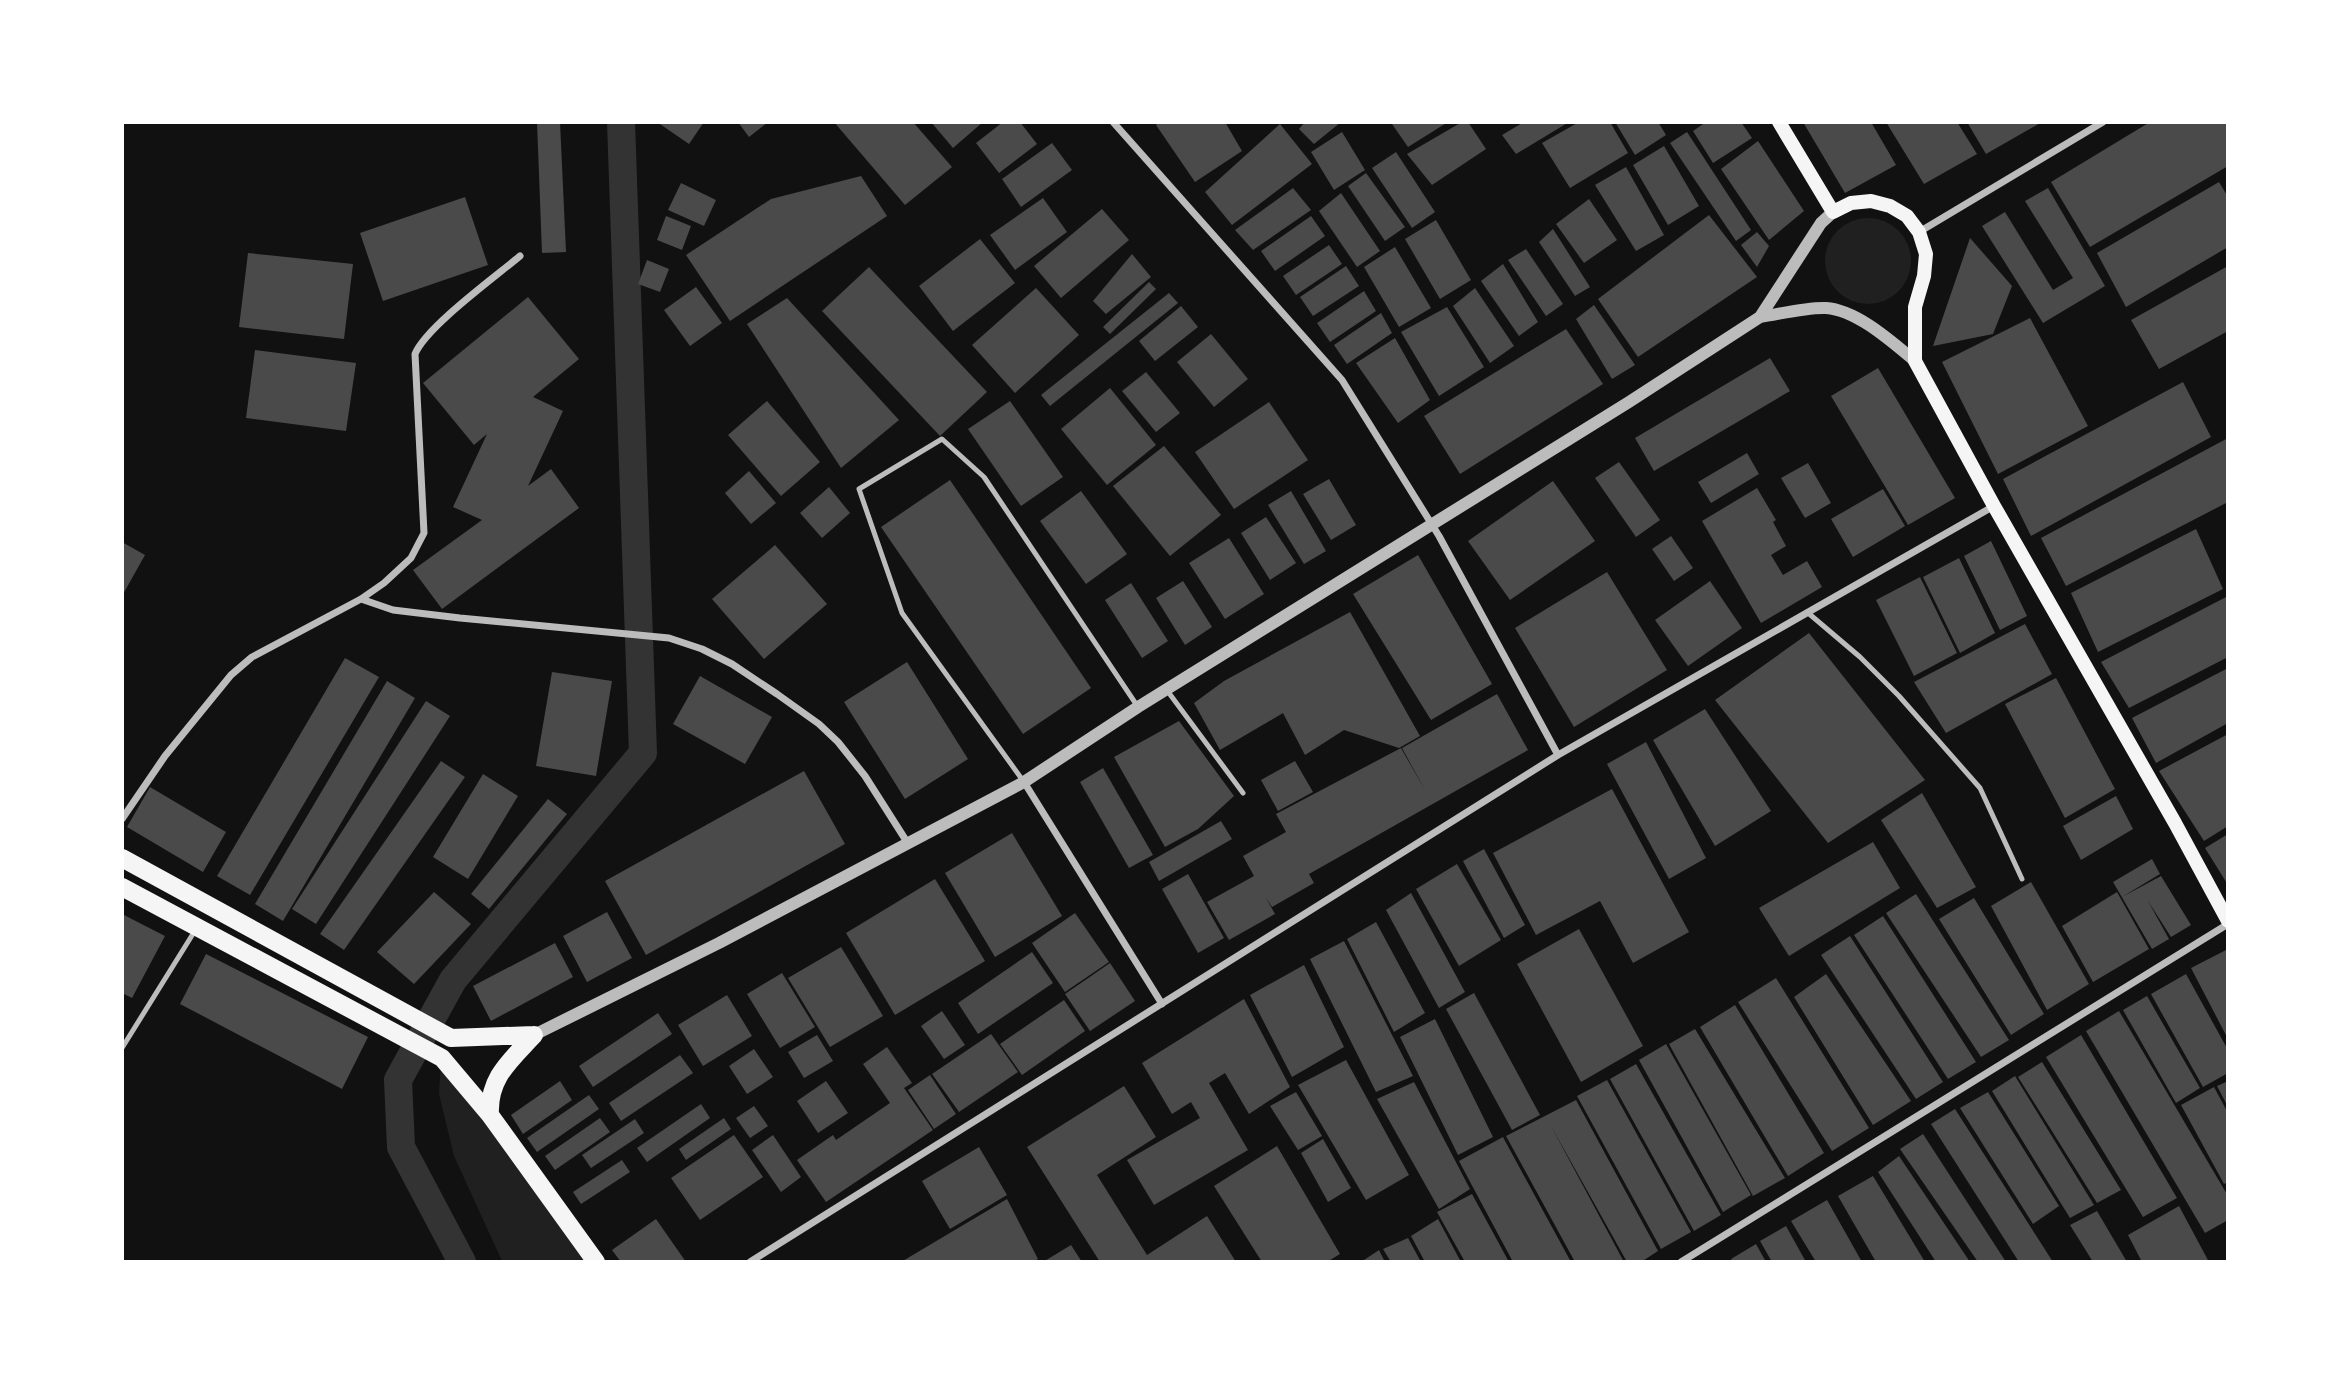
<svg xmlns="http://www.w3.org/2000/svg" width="2350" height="1384" viewBox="0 0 2350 1384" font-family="Inter,sans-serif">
<rect width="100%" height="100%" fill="#111"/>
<!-- green -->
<path fill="#202020" d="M1825 261a43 43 0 1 1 86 0a43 43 0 1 1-86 0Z
M441,1062L584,1261H502L454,1156L439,1094Z"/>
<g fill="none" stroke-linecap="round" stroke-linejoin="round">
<!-- canal -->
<path stroke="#333" stroke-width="28" d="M462,1262L401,1147L398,1080L453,980L643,753L621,122"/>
</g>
<!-- building -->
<path fill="#4a4a4a" d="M537,122H560L566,252L542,253Z
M657,122H704L689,144Z
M738,122H768L749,137Z
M834,122H913L952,167L905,205Z
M931,122H983L953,148Z
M1003,122H1020L1037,144L999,173L976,143Z
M1159,122H1225L1242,151L1195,182L1156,125Z
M1305,122H1341L1314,144L1299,129Z
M1394,122H1448L1408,147L1392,124Z
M1462,122H1468L1486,149L1432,185L1407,154Z
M1524,122H1569L1516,154L1502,135Z
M1579,122H1610L1628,153L1570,188L1542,143Z
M1615,122H1658L1666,135L1635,155Z
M1706,122H1741L1752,138L1713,163L1693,131Z
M1803,122H1871L1896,165L1845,193Z
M1886,122H1957L1977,154L1924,184Z
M1967,122H2042L1986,154Z
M2150,122H2228V166L2090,247L2051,182Z
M1280,124L1312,164L1232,225L1205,192Z
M1342,132L1365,170L1334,190L1311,152Z
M1687,132L1751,230L1736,241L1670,143Z
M1758,141L1804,211L1769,240L1721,169Z
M1052,143L1072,170L1021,207L1002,179Z
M1664,146L1699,206L1668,225L1633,165Z
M1396,152L1435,212L1412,228L1372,168Z
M1626,167L1664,235L1636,251L1595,185Z
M1366,173L1405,227L1385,241L1348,186Z
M861,176L887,216L730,321L686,255L771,199Z
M2219,182L2228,197V247L2126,307L2097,253Z
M681,183L716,200L704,226L668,210Z
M1293,188L1311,210L1253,250L1235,230Z
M2048,188L2105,286L2043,323L1982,226L2005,212L2053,290L2073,278L2025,201Z
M1341,193L1380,251L1357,267L1319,211Z
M465,197L488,265L383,301L360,233Z
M1043,198L1067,232L1015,270L990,235Z
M1589,199L1617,240L1584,263L1556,224Z
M1102,209L1129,240L1061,298L1034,266Z
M1709,215L1757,277L1638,357L1598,299Z
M666,216L691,226L682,250L657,240Z
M1311,216L1325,236L1275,271L1261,251Z
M1436,220L1471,280L1440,299L1405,239Z
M1553,229L1590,287L1575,296L1539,242Z
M1757,232L1769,246L1757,267L1741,245Z
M1970,238L2012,286L1993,334L1933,346Z
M980,239L1015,283L953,331L919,286Z
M1329,245L1342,264L1296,295L1283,276Z
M1395,247L1431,308L1399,327L1364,267Z
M1526,249L1563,304L1546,316L1508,260Z
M248,253L353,264L344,339L239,327Z
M1132,254L1151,277L1106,314L1093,301Z
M647,260L669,269L660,292L638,284Z
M1503,264L1538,322L1519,336L1481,281Z
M1346,266L1359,286L1313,316L1300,297Z
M2228,266V331L2159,369L2131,320Z
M869,267L987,392L940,436L822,311Z
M1149,282L1156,289L1110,334L1103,327Z
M696,287L722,323L690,346L664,310Z
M1036,288L1079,335L1015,393L972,345Z
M1475,288L1514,346L1490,363L1453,306Z
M1364,291L1376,311L1330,342L1317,323Z
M1169,293L1178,303L1050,406L1041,395Z
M528,297L579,359L533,397L563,411L528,486L551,469L579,508L442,609L413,570L482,520L453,507L487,434L474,445L423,383Z
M787,298L899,420L841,468L747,324Z
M1594,305L1635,365L1612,379L1576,319Z
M1181,306L1198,327L1155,361L1139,341Z
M1447,307L1484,367L1439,396L1401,332Z
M1381,313L1392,333L1347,364L1334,345Z
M2030,318L2088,426L1998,474L1942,362Z
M1566,329L1603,384L1460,474L1424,416Z
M1211,334L1248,379L1214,407L1177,362Z
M1395,338L1430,400L1398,423L1356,363Z
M255,350L356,363L346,431L246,418Z
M1770,358L1790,391L1654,471L1635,438Z
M1878,368L1955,498L1908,525L1831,396Z
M1146,372L1180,413L1156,432L1122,391Z
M2183,382L2211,437L2031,536L2003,479Z
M1110,388L1156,445L1107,485L1061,429Z
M767,401L820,462L781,496L728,435Z
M1010,401L1063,477L1021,506L968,429Z
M1269,402L1308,460L1234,509L1195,452Z
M2228,438V502L2066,586L2041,538Z
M1164,446L1221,515L1170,556L1113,486Z
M1747,453L1759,474L1711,503L1698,482Z
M1619,462L1660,520L1636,537L1595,478Z
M1808,463L1831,503L1805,518L1781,478Z
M749,471L776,503L751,524L725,493Z
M1329,479L1356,525L1331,540L1303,494Z
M950,480L1091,688L1023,734L881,527Z
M1553,481L1595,541L1510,600L1468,541Z
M829,487L850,513L822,538L800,513Z
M1757,488L1776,520L1773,522L1786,546L1771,555L1783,575L1807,561L1822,587L1761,623L1702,521Z
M1883,489L1905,526L1853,557L1831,519Z
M1081,491L1127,554L1086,584L1040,521Z
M1291,491L1326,551L1304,564L1268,505Z
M1266,517L1296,563L1270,580L1241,533Z
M2196,529L2223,589L2098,652L2071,593Z
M1671,536L1693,568L1674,581L1652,549Z
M1229,538L1264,594L1225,619L1189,563Z
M1991,541L2027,616L2000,630L1964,556Z
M122,542L145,555L122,596Z
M775,545L827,604L764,659L712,599Z
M1418,555L1492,684L1431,720L1353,594Z
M1959,558L1995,633L1960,653L1923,577Z
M1607,572L1667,670L1574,727L1515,628Z
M1920,577L1957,653L1914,676L1876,600Z
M1183,581L1212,627L1185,645L1156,598Z
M1710,581L1742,628L1688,666L1655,620Z
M1131,583L1168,641L1142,658L1105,600Z
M2228,596V657L2129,708L2101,662Z
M1350,612L1420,736L1399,748L1344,730L1305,755L1283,713L1220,750L1194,703L1224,681Z
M2025,624L2052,674L1946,733L1914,682Z
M1809,633L1925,780L1828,843L1715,700Z
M345,658L379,677L250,895L217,876Z
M907,662L968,759L905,799L844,702Z
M2228,668V723L2156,763L2132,718Z
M552,672L612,681L596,776L536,766Z
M700,676L772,717L745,764L673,724Z
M2056,678L2115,789L2065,818L2005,704Z
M387,681L415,698L283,921L255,904Z
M1497,694L1528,750L1309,874L1314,883L1272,907L1266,898L1275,914L1229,940L1207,902L1254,876L1243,856L1286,832L1276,814L1401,748L1426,792L1402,748Z
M426,701L450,716L316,924L292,909Z
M1705,709L1771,811L1715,846L1653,740Z
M1179,721L1234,796L1198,829L1165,847L1114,757Z
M2228,734V826L2204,841L2159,771Z
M1646,742L1706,858L1669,879L1607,764Z
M441,761L465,777L344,950L320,934Z
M1295,761L1313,792L1278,811L1261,780Z
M1103,768L1153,855L1129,868L1080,782Z
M804,771L845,844L646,955L605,881Z
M483,774L518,796L468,879L433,857Z
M150,787L226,832L203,872L127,827Z
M1612,789L1689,932L1633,963L1600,901L1536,935L1493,853Z
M1922,793L1976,887L1937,908L1881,820Z
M2116,796L2133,829L2081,860L2063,826Z
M548,799L567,814L489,909L471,894Z
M1221,821L1232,839L1159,881L1149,862Z
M1012,833L1062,916L995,957L945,873Z
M2228,834V885L2205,848Z
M1873,842L1900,888L1789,956L1759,908Z
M1484,849L1525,925L1504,938L1463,861Z
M2152,859L2160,874L2122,897L2161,876L2191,925L2171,937L2148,901L2169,939L2152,949L2113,882Z
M1457,864L1501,940L1459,966L1416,889Z
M1188,874L1224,938L1198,953L1162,889Z
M935,879L985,961L895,1015L846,933Z
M2031,882L2089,984L2047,1010L1991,906Z
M434,892L471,924L414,984L377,952Z
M2117,892L2149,949L2093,982L2062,926Z
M1411,893L1465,992L1439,1008L1386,910Z
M1916,894L2009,1040L1981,1057L1886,913Z
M1974,898L2044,1014L2011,1035L1939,919Z
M607,912L632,958L587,982L563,936Z
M1075,913L1109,962L1065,992L1032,943Z
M122,914L165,936L132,998L122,993Z
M1883,916L1976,1062L1948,1079L1854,935Z
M1376,922L1425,1013L1394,1032L1347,939Z
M1579,929L1643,1046L1581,1082L1517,964Z
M1850,936L1943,1082L1916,1099L1821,955Z
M1344,941L1413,1076L1376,1092L1310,959Z
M555,943L573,977L491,1021L473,986Z
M841,947L883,1016L830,1047L788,978Z
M2228,949V1039L2191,968Z
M1032,952L1053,983L978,1034L958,1003Z
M206,954L368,1037L342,1089L180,1004Z
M1110,963L1135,1001L1090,1031L1065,994Z
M1304,965L1344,1047L1292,1077L1250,995Z
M782,973L815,1027L780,1048L747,994Z
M1826,974L1911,1101L1873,1125L1794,997Z
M2186,974L2228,1050V1073L2203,1087L2151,994Z
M1776,978L1869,1128L1832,1151L1738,1002Z
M1474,993L1540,1115L1512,1130L1446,1009Z
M727,995L752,1036L703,1066L678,1025Z
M2147,996L2200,1088L2176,1103L2123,1010Z
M1244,999L1290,1087L1249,1114L1225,1073L1209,1083L1248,1150L1154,1205L1127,1160L1200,1118L1191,1102L1172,1114L1142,1063Z
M1064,1000L1085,1031L1022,1075L1000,1044Z
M1735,1005L1824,1153L1788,1176L1700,1027Z
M942,1011L965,1045L944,1059L921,1026Z
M2119,1011L2228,1196V1220L2205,1233L2086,1031Z
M658,1013L672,1034L593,1087L579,1066Z
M1435,1019L1493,1137L1458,1155L1400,1037Z
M1695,1029L1785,1178L1753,1196L1669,1044Z
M991,1034L1018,1072L959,1112L932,1074Z
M817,1035L833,1061L804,1078L788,1052Z
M2081,1035L2177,1198L2143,1217L2046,1057Z
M1666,1044L1751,1195L1723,1212L1639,1060Z
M887,1047L912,1083L904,1088L933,1130L826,1202L797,1160L833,1135L836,1140L890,1103L863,1064Z
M754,1049L773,1077L747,1094L729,1066Z
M680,1055L693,1073L621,1121L609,1103Z
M1346,1060L1409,1175L1366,1200L1298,1085Z
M2042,1062L2121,1190L2097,1203L2018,1077Z
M1636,1064L1721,1215L1694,1231L1610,1079Z
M930,1075L956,1114L934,1129L908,1090Z
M2015,1076L2094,1205L2070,1218L1992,1091Z
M1607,1080L1691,1232L1661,1249L1577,1096Z
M560,1081L572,1100L523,1134L511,1115Z
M826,1081L848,1113L818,1133L797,1101Z
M2228,1081V1107L2217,1086Z
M1414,1082L1470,1189L1439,1209L1377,1099Z
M1124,1086L1156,1137L1097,1175L1147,1255L1207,1216L1236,1262H1100L1060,1199L1027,1147Z
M2214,1087L2228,1113V1182L2224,1184L2181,1105Z
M1296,1092L1322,1136L1298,1150L1270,1106Z
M1988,1092L2059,1206L2033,1224L1960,1108Z
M589,1095L599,1109L537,1152L527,1138Z
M1576,1100L1658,1251L1641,1262H1627L1551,1126L1624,1262H1575L1506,1136Z
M701,1104L710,1118L647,1162L637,1148Z
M754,1106L768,1126L750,1138L736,1118Z
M1955,1109L2053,1262H2019L1931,1124Z
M600,1118L610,1132L555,1170L545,1156Z
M724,1118L731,1129L686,1160L679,1149Z
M635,1119L644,1133L591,1168L582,1155Z
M1923,1134L2006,1262H1978L1900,1149Z
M734,1135L763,1177L700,1220L671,1178Z
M773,1135L801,1177L781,1192L752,1150Z
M1503,1137L1504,1139L1571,1262H1513L1476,1193L1459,1161Z
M1323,1139L1351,1188L1328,1202L1301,1153Z
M1277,1146L1340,1254L1327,1262H1262L1214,1186Z
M979,1147L1007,1195L950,1229L922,1181Z
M1899,1156L1970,1262H1936L1878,1172Z
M622,1160L630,1172L581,1204L573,1192Z
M1873,1176L1925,1262H1876L1838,1196Z
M1472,1194L1509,1262H1465L1437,1212Z
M1007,1199L1038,1259L1033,1262H901Z
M1827,1200L1862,1262H1816L1791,1221Z
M2179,1206L2209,1262H2142L2128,1235Z
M2097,1211L2127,1262H2093L2070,1225Z
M656,1219L686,1262H621L612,1250Z
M1438,1219L1461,1262H1425L1411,1236Z
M1786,1226L1806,1262H1772L1760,1241Z
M1408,1238L1421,1262H1391L1383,1249Z
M1756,1244L1766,1262H1733L1731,1259Z
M1071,1245L1082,1262H1043Z
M1379,1250L1385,1262H1361Z"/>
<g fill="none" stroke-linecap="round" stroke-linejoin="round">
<!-- service -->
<path stroke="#bcbcbc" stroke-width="5" d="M1807,612L1860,657L1899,696L1980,788L2022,879
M1166,689L1243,793
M1024,782L902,613L859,489L942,439L984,477L1138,707
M122,1048L196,929"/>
<!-- minor -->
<path stroke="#bcbcbc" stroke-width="7" d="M1113,122L1342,380L1439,536L1558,755
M1919,232L2103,122
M361,599L393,610L460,618L669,638L702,649L732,664L777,694L819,724L838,742L865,776L907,842
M1024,782L1162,1004
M122,819L165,756L231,675L252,657L361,599L384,583L411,558L424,533L415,354C426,327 495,277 520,256
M750,1262L1558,755L1994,506
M1681,1262L2228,924"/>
<!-- tertiary -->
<path stroke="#bcbcbc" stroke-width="12" d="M1760,317C1780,314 1807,307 1826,308C1857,310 1892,342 1915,361
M534,1035L719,943L1024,782L1138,707L1629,402L1760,317L1821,223L1833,212"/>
<!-- secondary -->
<path stroke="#f5f5f5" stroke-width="14" d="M1779,122L1833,212L1851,203L1871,201L1890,206L1907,216L1919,232L1926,254L1924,276L1915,307V361L1994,506L2175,823L2228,921"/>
<!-- primary -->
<path stroke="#f5f5f5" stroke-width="18" d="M122,858L451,1038L534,1035
M122,887L442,1058L490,1115L596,1262
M490,1115C488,1078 510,1061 534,1035"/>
</g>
<!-- border -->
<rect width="2350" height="1384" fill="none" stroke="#ffffff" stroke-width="248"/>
</svg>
